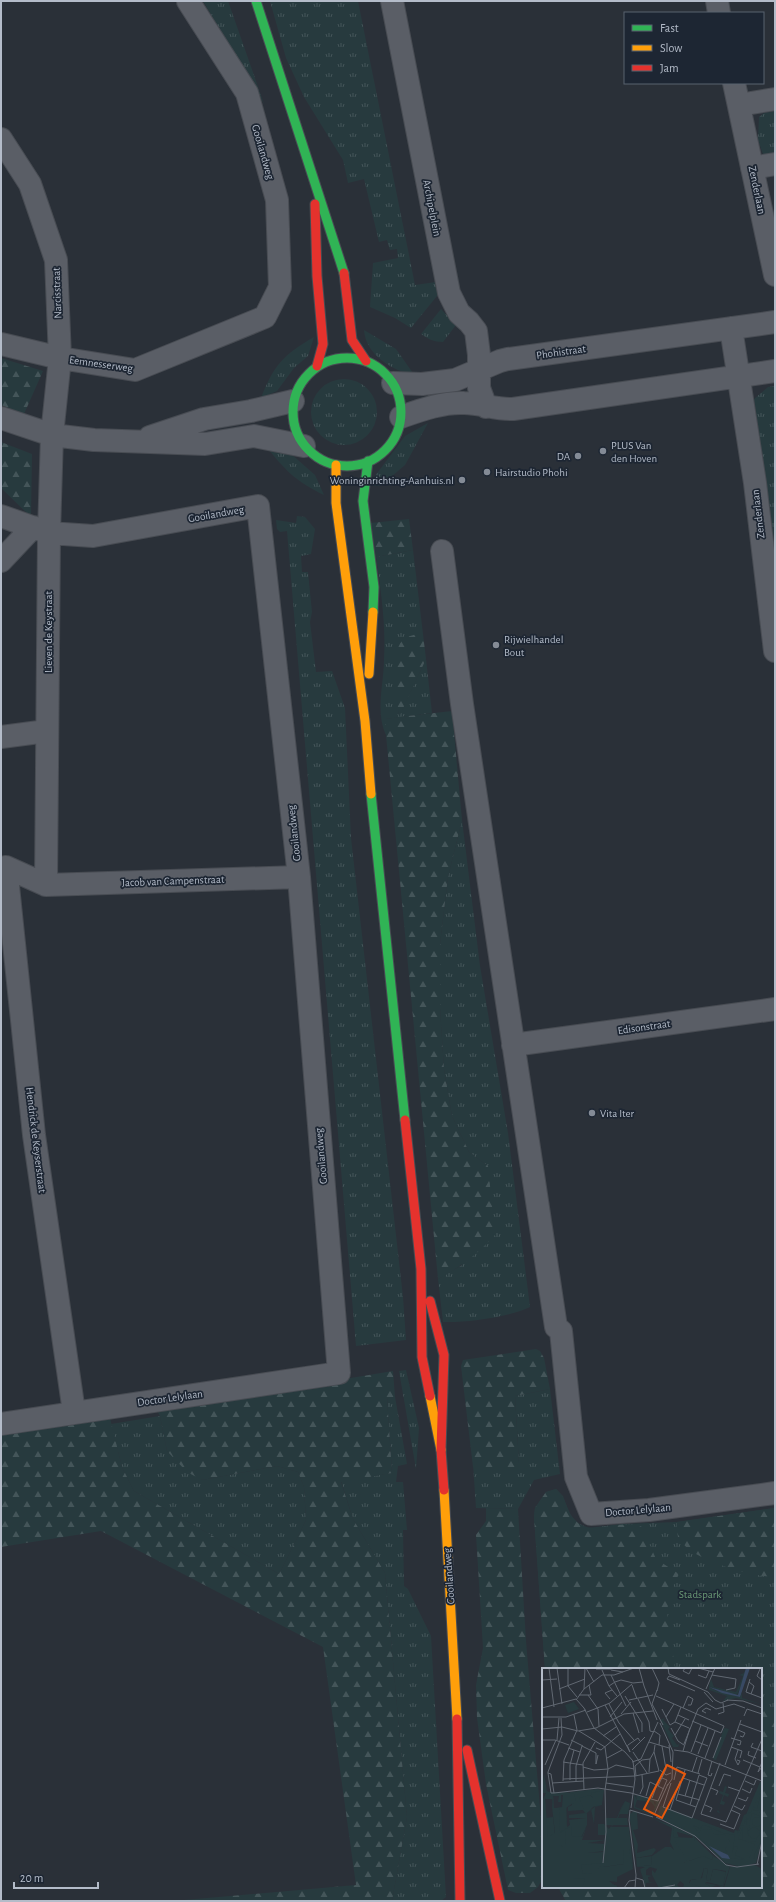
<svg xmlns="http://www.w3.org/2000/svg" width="776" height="1902" viewBox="0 0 776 1902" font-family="'Alegreya Sans',sans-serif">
<defs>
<pattern id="grass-tufts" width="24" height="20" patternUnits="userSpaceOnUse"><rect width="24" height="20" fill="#273a3e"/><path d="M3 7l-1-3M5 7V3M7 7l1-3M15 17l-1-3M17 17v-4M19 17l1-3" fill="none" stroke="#445559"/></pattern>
<pattern id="forest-firs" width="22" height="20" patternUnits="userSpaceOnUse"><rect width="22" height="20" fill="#273a3e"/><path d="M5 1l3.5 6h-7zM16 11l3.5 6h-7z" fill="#445559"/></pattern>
</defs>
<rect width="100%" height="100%" fill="#2a3038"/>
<!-- grass -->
<path fill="url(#grass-tufts)" d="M203,1H228L264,104L207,8Z
M270,1H358L415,285L436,282L439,292L437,296L411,328L395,318L370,307L373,263L398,258L397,249L390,250L387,240L379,242L364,179L348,183L343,160L304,97L286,58Z
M775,111V154H763L758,140L759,117L764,113Z
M441,309L456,325L443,342C434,342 428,339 421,334Z
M364,330L396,349L415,376C393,370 366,356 364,330Z
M314,337L308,356L294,368L277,391L261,398C274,365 283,355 314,337Z
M311 412a33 33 0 1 1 66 0a33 33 0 1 1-66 0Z
M775,386V546L754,399L768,387Z
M428,423L405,465L384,483L379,486H374L375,476L405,436Z
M265,445L290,453L315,475L324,495C295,481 285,470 265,445Z
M297,516L305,517L315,529L311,554L301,556L302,572H308L312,612L310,622L316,672L332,671L345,708L351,838L403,1297L406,1340L356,1346L287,531L280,532L277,529L276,520L296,523Z
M413,550L423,634H417L396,687L399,716L426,659L432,713L386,719V735C375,711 384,684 384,659C386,625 381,591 376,557Z
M462,820L480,966L508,1133L530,1307C510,1317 465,1323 443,1322L438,1279L462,1265L488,1166L469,1152L452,1116L444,1069L440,1008V944L448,877Z
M406,1370L419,1428L416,1469L399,1371Z
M550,1389L560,1474L534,1480L518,1509L476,1508L473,1464H519L515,1396Z
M387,1397H395L407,1464L398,1466L396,1482H403L407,1530H403L404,1586L408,1589L431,1636L446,1897L441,1901H392L407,1817L385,1573L353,1519L341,1481L392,1473Z
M160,1416L167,1451L202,1480L277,1466L298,1472L304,1487L306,1520L279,1574L134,1491L122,1467L111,1424Z
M556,1489L563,1496L570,1515L578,1523L588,1528L622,1524L677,1522L775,1508V1901H566L558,1887H761V1669H545L534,1517L535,1508L546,1492Z"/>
<!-- forest -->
<path fill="url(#forest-firs)" d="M1,358L43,371L24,414L1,405Z
M1,442L32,454L31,517L1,488Z
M409,519L413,550L376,557L371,523Z
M417,634H423L426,659L399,717L452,711L462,820L448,877L440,944V1008L444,1069L452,1116L469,1152L488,1166L495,1235C478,1253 460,1268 438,1279L386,735V719L399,717C397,699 388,650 405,638C408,636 414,635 417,634Z
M536,1349L540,1351L544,1358L550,1389L515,1396L519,1464L514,1469L473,1467L461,1366L463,1360Z
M393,1371L395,1397H387L392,1473L341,1482L353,1519L385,1573L407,1817L392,1901H173L356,1885L323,1647L101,1531L1,1547V1432L109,1414L122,1467L134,1491L279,1574L306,1520L304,1487L298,1472L277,1466L202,1480L187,1472L167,1451L160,1416L157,1410Z
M556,1489C568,1500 566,1513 578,1523C594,1536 622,1518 642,1527L656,1559L679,1574L670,1592L667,1612L675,1669H545L534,1517L535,1508L546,1492Z
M486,1508L518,1509L526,1641L543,1844V1878L538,1887L530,1893H516L508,1890L486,1784L477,1718L476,1685L483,1648L476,1535L486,1521Z
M775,1508V1577C752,1577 689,1560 678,1537C677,1533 677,1526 677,1522Z
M761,1708L775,1715V1900L566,1901L558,1887H761Z"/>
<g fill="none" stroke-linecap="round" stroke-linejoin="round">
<defs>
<path id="street" d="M392,1L449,293L459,313L469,322L476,331L479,355V388L486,407
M717,1L719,13
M734,83L775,275
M739,105L775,99
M1,139L30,184L56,260L60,358L52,435L49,533L46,885
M752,168L775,164
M731,328L755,483L775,651
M1,344L60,358L135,370L265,317L280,287L277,200L247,93L188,1
M393,383L422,384L455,380L500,361L508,359L775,322
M401,417C421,410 443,402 464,403C481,403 496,410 513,409L775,371
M1,418L52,435L94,440L205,444L254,436L304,446
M150,437L204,419L251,411L293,401
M1,516L49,533L93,536L258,506L299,877L339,1373L1,1424
M442,551L462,704L556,1327L561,1331L576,1477L591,1514L649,1510L775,1493
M1,561L33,527
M1,737L47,731
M6,867L34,1135L74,1412
M1,868L6,867L46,885L299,877
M513,1045L775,1009"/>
<path id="fast" d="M256,1L344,273
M293 412a54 54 0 1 1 108 0a54 54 0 1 1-108 0Z
M368,461L363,501L374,587L373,612
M371,794L405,1120"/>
<path id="slow" d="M336,465V503L365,721L371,794
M369,674L373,612
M430,1396L441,1450
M444,1490L457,1719"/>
<path id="jam" d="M315,204L317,276L323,344L317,366
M344,273L352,340L366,361
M405,1120L421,1269L422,1357L430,1396
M430,1301L444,1355L441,1450L444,1490
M457,1719L460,1901
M467,1750L500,1901"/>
</defs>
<!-- street casing -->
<use href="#street" stroke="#484c53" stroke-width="24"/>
<!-- fast casing -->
<use href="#fast" stroke="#484c53" stroke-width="11"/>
<!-- slow casing -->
<use href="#slow" stroke="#484c53" stroke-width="11"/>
<!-- jam casing -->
<use href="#jam" stroke="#484c53" stroke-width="11"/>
<!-- street -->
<use href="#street" stroke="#5a5e66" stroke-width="22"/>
<!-- fast -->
<use href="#fast" stroke="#30b455" stroke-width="9"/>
<!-- slow -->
<use href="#slow" stroke="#ff9f0a" stroke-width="9"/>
<!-- jam -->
<use href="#jam" stroke="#e5322d" stroke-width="9"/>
</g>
<!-- markers -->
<g fill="#848b96" stroke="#1d2633" stroke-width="1.5">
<circle cx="603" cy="451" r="4"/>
<circle cx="578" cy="456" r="4"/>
<circle cx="487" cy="472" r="4"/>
<circle cx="462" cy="480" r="4"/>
<circle cx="496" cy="645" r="4"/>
<circle cx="592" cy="1113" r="4"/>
</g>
<g text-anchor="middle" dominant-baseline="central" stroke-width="3.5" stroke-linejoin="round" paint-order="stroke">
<!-- street labels -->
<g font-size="11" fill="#b4bcc9" stroke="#1d2633">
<text transform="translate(263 152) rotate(74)">Gooilandweg</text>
<text transform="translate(757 190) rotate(78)">Zenderlaan</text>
<text transform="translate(432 208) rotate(79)">Archipelplein</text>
<text transform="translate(57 293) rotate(-92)">Narcisstraat</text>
<text transform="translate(561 352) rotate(-8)">Phohistraat</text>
<text transform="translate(101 364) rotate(8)">Eemnesserweg</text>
<text transform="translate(216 514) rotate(-10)">Gooilandweg</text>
<text transform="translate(758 514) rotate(-97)">Zenderlaan</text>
<text transform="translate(48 632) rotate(-90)">Lieven de Keystraat</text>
<text transform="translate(294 833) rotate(-96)">Gooilandweg</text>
<text transform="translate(173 881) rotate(-2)">Jacob van Campenstraat</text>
<text transform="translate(644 1027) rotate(-8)">Edisonstraat</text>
<text transform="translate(36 1140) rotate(83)">Hendrick de Keyserstraat</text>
<text transform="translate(321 1156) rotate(-95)">Gooilandweg</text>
<text transform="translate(170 1398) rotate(-8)">Doctor Lelylaan</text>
<text transform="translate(638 1510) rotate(-5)">Doctor Lelylaan</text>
<text transform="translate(449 1576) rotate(-94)">Gooilandweg</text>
</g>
<!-- poi labels -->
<g font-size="11" fill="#b4bcc9" stroke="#1d2633" text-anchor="start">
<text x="611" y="445">PLUS Van<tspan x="611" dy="13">den Hoven</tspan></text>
<text x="570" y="456" text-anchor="end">DA</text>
<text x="495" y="472">Hairstudio Phohi</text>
<text x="454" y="480" text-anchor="end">Woninginrichting-Aanhuis.nl</text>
<text x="504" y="639">Rijwielhandel<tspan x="504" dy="13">Bout</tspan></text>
<text x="600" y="1113">Vita Iter</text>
</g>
<!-- park labels -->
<g font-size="11" fill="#6b9a76" stroke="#1d2633">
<text x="700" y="1594">Stadspark</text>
</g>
</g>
<!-- overview -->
<g transform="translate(542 1668)">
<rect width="220" height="220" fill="#2a3038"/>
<path d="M167,16L179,23L197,25L193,27L167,19L175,23L198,29L200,25V30L219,36L194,30L181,33L185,28L188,29L167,22ZM182,60L187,61L174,92L171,91ZM218,114H220V171L214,195L200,199L183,195L158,172L115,149L120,135V138L154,151L192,165L193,162L197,163ZM183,118L185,119L183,125L187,126L186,129L182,127L180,133L183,134L182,137L178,136L176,142L178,145L175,144L181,127L177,125L178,123L181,124ZM55,121L62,122L60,136L63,155L60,137L53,139L52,156L49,141L45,145V157L39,170V172L44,173L33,192L60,195L63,167H56V156H62L67,161L70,157H63V150H75L79,140L83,133L76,150H85L86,157H71L69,159H87L91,199L88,197L87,192L82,196L62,199L67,217H74L76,220H64L63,216L40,220H0V134L4,125L0,124H24L25,159L28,157L27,152L44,150H27V147L43,145L41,142L26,143V139L30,137L28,124ZM51,126L55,137L44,146L48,127L51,130ZM19,127H21L20,139L14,140L13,166L11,149L4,150L3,131H10L12,140L11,128H17L16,134H19ZM132,158L150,167L171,188L170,192L159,189L141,195L142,189L133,176V172L153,173L150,168L135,164L137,170L130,169ZM110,188L109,197L95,199L94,190ZM213,197L220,201V220H182L188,199ZM162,200L166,201L164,212L168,213L171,201L184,204L181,218L165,214L163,215L168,218L167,220H162L147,216L149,212L160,210Z" fill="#273a3e" fill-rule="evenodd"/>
<path d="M203,2L204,6L196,25L190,26L167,18L169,11L172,19L194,24L201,8L197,7L202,5ZM123,50L121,52L128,59L126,61L132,68L130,70L135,77L137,76L136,79H131L122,60L118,52ZM2,106L5,123L9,125L3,130L6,169L13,165L10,139L11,125L12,140H17L18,164L29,158L30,168L40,169L45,157L40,172H63L46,175L63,176L62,183L45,185L61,184L60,195L39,197L41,206L50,205L61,196V199L82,196L81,181H87L91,201L75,209V214L67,213L76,220H40L43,211L31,210V220H0L3,219H0V134L4,125H0V122ZM23,162L24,177L21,179L16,176V166ZM220,121L215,141L213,139L211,142L217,143L220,149L210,145L208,153L206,150L204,153L205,157H208L205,166L206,160H201L200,172L196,171L205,149L195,166L202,147L209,144ZM58,123V137L51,139L44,146L37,130L48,127L51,130L49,125ZM24,124L32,126L34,133L24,140ZM92,126L95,132L93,139L110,145L113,139L109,134L95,132L94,127L111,131L113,137L114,135L111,132L118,133L110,147L92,140ZM83,133L88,135L86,146H77ZM118,138L122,140L120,146L131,152V156L147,163L167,177L116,148ZM92,143L111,150L95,145L96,161L91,162L96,177L95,185L112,180L114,182L110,187L94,190L88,152V146ZM112,151L132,158L131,169L152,170L153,173H133L142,187V195L147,190V193L161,188L170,192L171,188L188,198L181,220L175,217L167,220L168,218L163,215L181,218L184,203L171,201L168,213L164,212L166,201L162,200L158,213L154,211L148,212L147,215L162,220H141L142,216L138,213L135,217L138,220H117L110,207V202L113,205L115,201L108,199L104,202V207L110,208L106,209L107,214H113L104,215V220L98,201L103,199H94L109,197L110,188L123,179H129L132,182L128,174L130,160ZM151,157L157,160L156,163L160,158L163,157L181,165L193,167L190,186L192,178L196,179L193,187L204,192L188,190L179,184L186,185L183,181L188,173L183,167L172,166L169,161L160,162V159L157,165ZM220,161V171L212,187L213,191L209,188L207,190L213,176L200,172L213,174Z" fill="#273a3e" fill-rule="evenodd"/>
<path d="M32,34L37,41L26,45L23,37Z" fill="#273a3e"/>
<path d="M210 154a5 5 0 1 1 10 0a5 5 0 1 1-10 0ZM206.5 165a5.5 5.5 0 1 1 11 0a5.5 5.5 0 1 1-11 0Z" fill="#273a3e"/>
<path d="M204,0H208L198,29L180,25L167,19L196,27ZM167,178L186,187L188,191L180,190Z" fill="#384963"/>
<path fill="none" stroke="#616872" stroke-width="1" d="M7,0L12,39M15,0L20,36M26,0V18L35,29M44,0L52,14M97,0L102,18L115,52M110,0L117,15L115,23M126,0L127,6L166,24L173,32L179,35L186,32M143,0L141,3L147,6L150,0M156,0L171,4M54,1H69M218,1L215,8L220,12M60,2L67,18M69,2L81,4M69,7L84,38M156,7L164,10L167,3M170,7L194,11L193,20L184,22M208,11L204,24L220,30M0,12L15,11M138,12L127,8L125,11L153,23M207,14L212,18L209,26M90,17L95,31M17,21L43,11M42,21L43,0M164,21L173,0M115,22L110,36L121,57M162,24L171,34M37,27H49L47,17M46,27L56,41L57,58M75,28L67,18L73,14L79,12L91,15L101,14M83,28L100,55V64M114,28L182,58L179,65L150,53M34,31L42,40L52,60M68,31L63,25L70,22M96,31L107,54L108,63L112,64M34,32L42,21L60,7H72L92,0M87,32L111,27M185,32L201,33L220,40M67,36L77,55L92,72M63,37L88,84L85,77M0,40L34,31M141,40L146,28L151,31L149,37H146M120,41L128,57L133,54M45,44L68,35L90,16M91,45L97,65M164,45L160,43L164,40L169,42M79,46L89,34M176,46L182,44L181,35M136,47L147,52M202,48L205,41L220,46M0,49H24L44,42M68,49L80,34M124,49L132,36M133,54L139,39M133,54L147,60M118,55L131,84L130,111L125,118M198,56L220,64M52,60L83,84L91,93L93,111L89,140M54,60L82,46L111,43M129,60L136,73L142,77M0,61L20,59L36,63L54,60M196,62L203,65L201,69L198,68M37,63L63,79M112,63L118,67L117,77M133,67L143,51M61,68L74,59M189,70L199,73L198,77L195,76M0,72H13L27,77M15,72L17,50M29,72L41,78M153,73L166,78M107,74L127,80M211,75L209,79L220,83M142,76L156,41L164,35L174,41L192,36L203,40M86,77L96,70L98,73M113,77L112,84L117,103M127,77L129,94M40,78L54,85V96L56,87M189,79L200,83L198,90M26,80L38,84M54,80L59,82L78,66M90,82L103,69M132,82L146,84L220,113M141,83L148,60M207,83L206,87L214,90M91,84L105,105M149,84L159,57M156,86L166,60M65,90L80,82M163,90L173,63M171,90L179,69M195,92L198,93L196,97L193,91L196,82M201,92L218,99M170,93L166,107L169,108L170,105M21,94L41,97M90,94L99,91L116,54M220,94L216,104L220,99M3,97L14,72M183,97L199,52M41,99L52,102L66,101L74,97L92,101M118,102L124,107L129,105M107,104L108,91M150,104L155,89M6,105L9,106L12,125H9L6,105V104L20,67L19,50M156,105L160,91M94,108L93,98L100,92L108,91L112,84M141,110L162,117M21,111L93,108L117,103M28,112V97L32,82M132,112L135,99L158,106M21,113L22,92L35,62L32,47M34,113V98L40,78M203,113L212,117L214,112M108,114L122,121M10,115L42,113M64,115L91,119M129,115L121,139L150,150L165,110L157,107M116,118L124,101L120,78M177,118L182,106L189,108M186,119L198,123M169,120L176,123L174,127M200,121L208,125L210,120M42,122L41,95L53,74M12,125L56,120L89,125L116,133L125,112L120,110M98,126L101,119L100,107M136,126L158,132M104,128L108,114M143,128L148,112M110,130L115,117M196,130L204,133L206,129M134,132L143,102M134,132L154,139M148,137L157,107M163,137L170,140L168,144M192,138L200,142L203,137M88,142L87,152L94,207L93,220M88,142L111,149M128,142L138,113M160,143L159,146L184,154L220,71M160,143L178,95M112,147L126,116M114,149L153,168L184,197L195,199L217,196M178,156L192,161L198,146L189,142M61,195L64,164L63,122L66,101L63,79M215,197L220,173M94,210L101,212L103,220M82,220L87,213L94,212M117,220L133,217"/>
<path fill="#e8590c" fill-opacity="0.15" stroke="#e8590c" stroke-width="2" d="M125,97L143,106L120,150L102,141Z"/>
<rect width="220" height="220" fill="none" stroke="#b4bcc9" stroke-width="2"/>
</g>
<!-- border -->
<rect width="776" height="1902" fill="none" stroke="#b4bcc9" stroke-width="4"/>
<!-- legend -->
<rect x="624" y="12" width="140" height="72" fill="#1d2633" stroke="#59626f"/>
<rect x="632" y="25" width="20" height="6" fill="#30b455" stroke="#59626f"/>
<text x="660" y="32" font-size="12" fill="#b4bcc9">Fast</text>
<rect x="632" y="45" width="20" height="6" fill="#ff9f0a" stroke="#59626f"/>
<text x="660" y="52" font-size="12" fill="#b4bcc9">Slow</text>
<rect x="632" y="65" width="20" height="6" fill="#e5322d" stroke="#59626f"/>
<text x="660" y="72" font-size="12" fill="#b4bcc9">Jam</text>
<!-- scale -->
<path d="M14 1882v6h84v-6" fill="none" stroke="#b4bcc9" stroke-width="2"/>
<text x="20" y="1882" font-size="12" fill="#b4bcc9" stroke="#1d2633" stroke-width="3" paint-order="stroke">20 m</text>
</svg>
